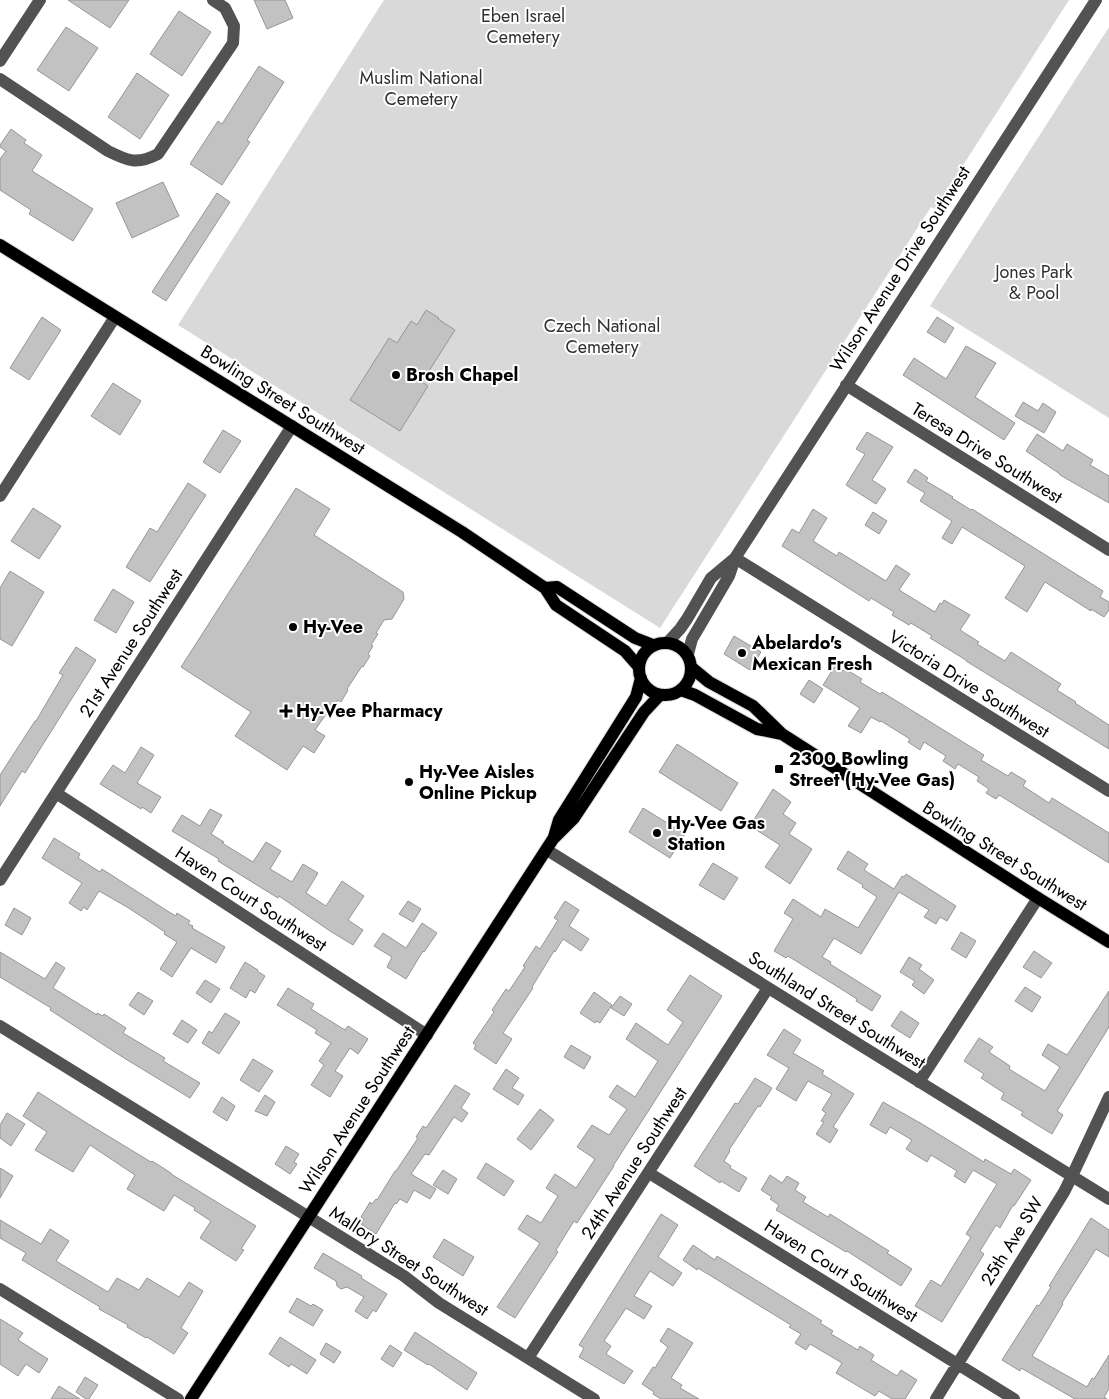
<svg xmlns="http://www.w3.org/2000/svg" width="1109" height="1399" viewBox="0 0 1109 1399" font-family="Jost,sans-serif">
<rect width="100%" height="100%" fill="#fff"/>
<!-- green -->
<path fill="#d9d9d9" d="M384,0H1069L935,209L931,207L660,628L178,325Z
M1109,27V418L930,306Z"/>
<!-- building -->
<path fill="#c2c2c2" stroke="#969696" d="M68,0H129L110,28Z
M254,0H285L293,18L267,29Z
M179,11L211,32L182,76L150,54Z
M66,27L98,48L69,91L37,70Z
M259,66L284,82L247,140L250,142L222,185L190,164L218,121L222,124Z
M137,73L169,95L140,139L108,117Z
M11,129L26,140L24,143L42,155L32,171L93,209L73,241L29,214L31,210L0,190V159L6,151L0,147V145Z
M163,182L179,216L132,238L116,203Z
M217,193L230,202L166,301L152,292Z
M426,310L439,318L438,319L455,330L422,382L428,386L400,431L350,400L389,338L397,343L411,321L417,325Z
M42,317L61,330L29,380L10,368Z
M937,317L954,328L945,343L927,332Z
M966,346L996,363L975,397L1015,423L1004,440L903,375L914,358L946,379Z
M113,383L141,401L120,435L91,416Z
M1023,402L1038,411L1043,403L1056,412L1044,433L1015,416Z
M223,430L241,441L220,473L203,462Z
M867,432L893,447L872,480L886,489L876,504L846,485L865,454L856,449Z
M1037,434L1063,451L1067,444L1093,460L1090,465L1109,476V503L1060,475V474L1026,451Z
M915,469L928,478L926,481L953,497L952,498L971,510L972,509L1103,591L1100,597L1109,602V610L1104,617L1091,609V611L1045,582L1027,612L1005,598L1025,566L962,527L952,544L942,538L952,521L920,501L925,493L907,482Z
M188,483L206,495L150,582L126,567L150,528L157,532Z
M296,488L330,509L314,535L403,592L404,599L392,619L384,620L376,633L378,634L371,645L373,646L368,654L370,656L363,667L362,666L347,689L348,690L341,702L338,700L333,708L331,707L315,730L325,736L314,753L303,746L287,770L235,736L251,712L181,667Z
M33,508L61,526L39,559L11,541Z
M813,509L827,518L813,541L837,556L839,552L886,581L896,565L910,574L899,590L935,612L940,603L942,604L944,600L970,615L960,630L979,642L977,644L1005,661L1011,652L1061,684L1057,690L1076,702L1075,703L1109,725V749L966,661V660L930,638L932,636L911,623L909,625L892,615L894,612L871,598L869,601L782,546L792,529L799,533Z
M873,512L887,521L879,534L865,525Z
M10,571L44,592L12,646L0,639V588Z
M113,589L134,602L116,633L94,620Z
M734,636L761,652L750,670L724,654Z
M76,647L96,660L25,773L22,771L0,806V775L35,721H36L63,675L59,673Z
M835,666L843,671L845,669L862,679L860,682L880,694L882,692L984,755L981,760L1008,776L1011,772L1026,781L1023,786L1049,803L1052,798L1109,833V863L999,795L996,799L986,793L989,789L977,781L979,777L958,764L955,769L943,761L946,756L924,742L920,750L908,742L910,739L881,721L880,722L871,717L861,733L848,726L860,708L823,685Z
M809,680L823,689L814,703L800,694Z
M677,744L738,783L721,811L659,772Z
M141,747L154,755L137,783L161,797L151,813L142,807L141,809L100,784L113,765L125,773Z
M773,789L791,802L783,814L796,823L789,834L812,849L790,884L765,867L780,845L750,826Z
M643,808L685,834L670,858L629,832Z
M210,809L222,815L211,834L224,842L222,843L253,862L266,842L281,851L270,869L292,882L303,864L318,873L306,893L326,906L342,881L364,896L348,920L363,930L353,945L330,931L279,896L278,898L218,861L219,859L172,831L182,815L200,826Z
M54,838L80,854L78,858L100,872L102,869L169,912L176,916L177,913L190,921L188,924L193,926L192,928L225,947L216,963L191,948L172,977L160,969L177,942L164,934L165,932L127,907L99,891L87,910L84,907L81,911L69,903L82,883L42,858Z
M848,851L868,864L864,870L894,889L902,876L904,877L906,874L956,906L947,921L940,917L936,924L924,917L929,910L899,892L861,954L834,938L822,957L831,962L830,964L881,996L872,1011L856,1001L857,999L838,987L788,956L786,958L774,951L793,919L784,913L793,899L821,917L825,909L858,928L877,897L862,887L863,885L837,869Z
M713,863L738,878L724,900L699,885Z
M408,901L421,909L413,922L399,914Z
M565,901L579,910L569,926L589,939L581,951L563,939L555,952L554,951L532,987L533,988L503,1033L512,1039L496,1064L474,1049L476,1045L473,1043L494,1012L492,1010L506,989L509,991L525,967L523,966L536,946L540,949L558,920L554,918Z
M14,908L31,918L22,935L5,925Z
M422,923L437,933L424,952L423,951L406,979L387,967L392,957L374,946L383,933L406,948Z
M961,932L976,941L966,958L951,949Z
M1034,951L1052,963L1041,978L1023,967Z
M0,952L45,979L56,962L65,968L53,988L97,1015V1013L103,1016L104,1014L126,1028L123,1033L165,1058L163,1061L200,1083L190,1098L124,1058L50,1010L51,1008L0,977Z
M909,957L922,965L919,969L934,980L924,994L912,985L915,981L900,972Z
M245,962L258,970L257,971L265,976L255,993L250,990L246,998L230,988Z
M690,975L722,996L613,1166H614L577,1223L574,1221L556,1250L558,1252L515,1318L497,1307L540,1243L518,1229L527,1215L541,1223L558,1196L546,1188L555,1174L576,1188L595,1159L577,1147L592,1125L609,1135L627,1109L609,1097L617,1085L635,1097L658,1061L626,1039L636,1023L668,1045L683,1022L667,1010Z
M205,980L220,989L211,1003L196,993Z
M1025,987L1041,997L1032,1012L1015,1001Z
M288,988L314,1004L311,1009L345,1030L348,1026L368,1039L358,1054L350,1048L335,1071L343,1076L330,1097L311,1085L324,1065L319,1061L331,1043L315,1033L317,1030L277,1005Z
M1109,991V1027L1057,1111L1063,1115L1052,1134L1021,1115L1023,1112L1001,1099L1004,1093L981,1078L984,1074L964,1061L979,1038L993,1047L989,1052L1010,1066L1009,1069L1045,1091L1060,1067L1042,1055L1048,1044L1067,1055Z
M138,992L153,1001L144,1015L129,1005Z
M594,992L612,1005L600,1023L596,1021L595,1023L580,1013Z
M620,996L632,1004L624,1016L611,1008Z
M901,1011L919,1023L910,1038L891,1026Z
M225,1013L240,1022L219,1054L202,1043L209,1031L212,1033Z
M182,1020L197,1030L188,1043L173,1034Z
M784,1029L801,1040L793,1053L824,1071L822,1074L854,1094L833,1127L838,1130L830,1143L816,1134L824,1122L821,1121L826,1113L822,1110L832,1094L808,1081L796,1101L776,1089L789,1068L767,1055Z
M571,1045L591,1057L584,1069L564,1057Z
M253,1059L273,1071L259,1092L240,1080Z
M506,1069L519,1078L512,1088L524,1095L518,1105L493,1089Z
M755,1078L772,1088L760,1107L758,1106L729,1150L730,1151L724,1161L731,1166L730,1168L747,1178L739,1192L721,1181L720,1183L694,1166L735,1103L738,1104Z
M455,1085L470,1094L461,1108L468,1113L462,1122L454,1117L429,1155L425,1154L411,1174L436,1189L430,1199L414,1190L407,1203L400,1199L396,1204L395,1203L376,1234L361,1224L364,1219L361,1217L370,1202L372,1204L376,1199L377,1200L395,1171H396L418,1138L416,1137L423,1126L426,1128Z
M38,1092L85,1122L151,1162L152,1161L171,1173V1174L256,1226L241,1249L244,1250L236,1261L200,1238L211,1221L194,1210L195,1208L174,1195L164,1211L127,1189L135,1175L90,1145L73,1172L35,1150L47,1132L23,1116Z
M265,1095L275,1102L267,1116L255,1111Z
M222,1097L235,1106L227,1121L213,1112Z
M883,1102L922,1124L984,1162L985,1159L1011,1174L1014,1169L1031,1180L1014,1206L1013,1205L1000,1228L996,1225L980,1251L984,1254L942,1322L915,1306L931,1280L941,1286L971,1237L966,1234L997,1184L973,1170L965,1183L954,1176L957,1171L931,1155L927,1162L906,1149L912,1140L890,1127L886,1134L870,1125Z
M540,1109L554,1120L531,1150L517,1139Z
M7,1113L25,1124L11,1146L0,1138V1125Z
M286,1146L299,1154L294,1162L297,1164L290,1174L275,1164Z
M486,1163L514,1181L504,1196L477,1178Z
M0,1168L13,1176L0,1198Z
M443,1170L457,1179L448,1194L433,1185Z
M770,1175L782,1183L787,1176L799,1183L795,1190L806,1197L803,1202L828,1217L830,1214L889,1251L887,1253L912,1269L901,1286L847,1251L846,1252L776,1210L779,1205L770,1199L772,1197L761,1190Z
M661,1214L678,1225L658,1257L682,1273L673,1286L650,1271L634,1296L652,1306L644,1319L626,1308L604,1341L611,1346L606,1354L633,1371L624,1384L579,1357L584,1348L579,1345Z
M1091,1218L1109,1230V1257L1096,1249L1062,1303L1063,1304L1032,1356L1087,1387L1092,1378L1094,1379L1109,1355V1389L1104,1397L1107,1399H1075L1021,1368L1020,1371L1002,1360L1037,1305L1039,1306L1051,1287L1049,1286Z
M0,1220L41,1244L50,1229L69,1241L56,1261L108,1292L117,1278L139,1290L147,1278L179,1297L189,1282L203,1291L181,1328L188,1333L174,1354L147,1337L146,1338L127,1327L128,1325L99,1309L100,1307L22,1260L26,1253L0,1238Z
M444,1239L474,1257L463,1276L433,1257Z
M693,1245L715,1260L717,1256L822,1321L820,1323L833,1331L831,1334L858,1350L860,1346L874,1355L871,1360L897,1376L901,1370L917,1380L905,1399H892L879,1391L875,1396L836,1373L842,1363L810,1344L806,1350L795,1343L801,1334L789,1327L791,1325L698,1268L697,1270L683,1260Z
M323,1253L362,1276L361,1278L387,1294L376,1312L373,1310L367,1319L355,1311L364,1297L347,1287L341,1289L337,1286L336,1281L314,1268Z
M297,1298L311,1306L313,1304L323,1310L313,1326L289,1312Z
M0,1319L23,1333L18,1340L48,1359L39,1373L26,1364L18,1376L0,1364Z
M668,1328L693,1343L671,1378L682,1385L680,1388L699,1399H661L653,1394L654,1392L642,1384L653,1367L655,1368L668,1347L660,1341Z
M415,1332L477,1373L467,1390L429,1364L428,1365L404,1350Z
M280,1337L316,1360L307,1374L291,1364L289,1367L269,1354Z
M326,1343L341,1352L334,1363L320,1354Z
M390,1345L402,1353L393,1367L381,1359Z
M85,1377L98,1385L89,1399H86L76,1392Z
M59,1386L80,1399H51Z"/>
<g fill="none" stroke-linecap="round" stroke-linejoin="round">
<defs>
<path id="major" d="M0,245L462,532L545,588L556,605L625,651L639,667
M545,588L557,587L635,638L653,645
M639 669a26 26 0 1 1 52 0a26 26 0 1 1-52 0Z
M692,668L709,682L753,706L782,734L1038,898L1109,942
M681,690L695,695L757,729L782,734
M554,837L559,820L636,697L641,678
M191,1399L553,839L574,818L644,712L660,695"/>
</defs>
<!-- major casing -->
<use href="#major" stroke="#dbdbdb" stroke-width="14"/>
<!-- minor -->
<path stroke="#525252" stroke-width="12" d="M0,61L40,0
M0,79L108,151C128,161 137,165 158,154L233,43L234,26L225,8L213,0
M846,385L1109,550
M0,496L115,317
M735,558L1109,791
M668,642L680,629L687,619L711,578L735,558
M688,654L692,639L729,576L735,558L1096,0
M56,793L427,1035
M547,850L860,1045L1109,1199
M0,880L292,426
M0,1026L404,1276L439,1303L594,1399
M919,1082L1038,898
M649,1173L1014,1399
M0,1289L178,1399
M528,1358L768,988
M936,1399L1064,1192L1072,1176L1109,1097"/>
<!-- major -->
<use href="#major" stroke="#000" stroke-width="12"/>
</g>
<!-- markers -->
<g fill="#000" stroke="#fff" stroke-width="2">
<circle cx="396" cy="375" r="5"/>
<circle cx="293" cy="627" r="5"/>
<circle cx="742" cy="653" r="5"/>
<path d="M283.5 703.5h5v5h5v5h-5v5h-5v-5h-5v-5h5z"/>
<rect x="774" y="764" width="10" height="10" rx="2.5"/>
<circle cx="409" cy="782" r="5"/>
<circle cx="657" cy="833" r="5"/>
</g>
<g text-anchor="middle" dominant-baseline="central" stroke-width="4" stroke-linejoin="round" paint-order="stroke">
<!-- park labels -->
<g font-size="18" fill="#303030" stroke="#fff">
<text x="523" y="16">Eben Israel<tspan x="523" dy="21">Cemetery</tspan></text>
<text x="421" y="78">Muslim National<tspan x="421" dy="21">Cemetery</tspan></text>
<text x="1034" y="272">Jones Park<tspan x="1034" dy="21">&amp; Pool</tspan></text>
<text x="602" y="326">Czech National<tspan x="602" dy="21">Cemetery</tspan></text>
</g>
<!-- street labels -->
<g font-size="18" fill="#000" stroke="#fff">
<text transform="translate(900 269) rotate(-57)">Wilson Avenue Drive Southwest</text>
<text transform="translate(283 400) rotate(32)">Bowling Street Southwest</text>
<text transform="translate(987 453) rotate(32)">Teresa Drive Southwest</text>
<text transform="translate(131 643) rotate(-57)">21st Avenue Southwest</text>
<text transform="translate(969 684) rotate(32)">Victoria Drive Southwest</text>
<text transform="translate(1005 856) rotate(32)">Bowling Street Southwest</text>
<text transform="translate(251 899) rotate(33)">Haven Court Southwest</text>
<text transform="translate(837 1010) rotate(32)">Southland Street Southwest</text>
<text transform="translate(357 1110) rotate(-57)">Wilson Avenue Southwest</text>
<text transform="translate(634 1163) rotate(-57)">24th Avenue Southwest</text>
<text transform="translate(1012 1241) rotate(-58)">25th Ave SW</text>
<text transform="translate(409 1261) rotate(33)">Mallory Street Southwest</text>
<text transform="translate(841 1271) rotate(32)">Haven Court Southwest</text>
</g>
<!-- poi labels -->
<g font-size="18" font-weight="bold" fill="#000" stroke="#fff" text-anchor="start">
<text x="406" y="375">Brosh Chapel</text>
<text x="303" y="627">Hy-Vee</text>
<text x="752" y="643">Abelardo's<tspan x="752" dy="21">Mexican Fresh</tspan></text>
<text x="296" y="711">Hy-Vee Pharmacy</text>
<text x="789" y="759">2300 Bowling<tspan x="789" dy="21">Street (Hy-Vee Gas)</tspan></text>
<text x="419" y="772">Hy-Vee Aisles<tspan x="419" dy="21">Online Pickup</tspan></text>
<text x="667" y="823">Hy-Vee Gas<tspan x="667" dy="21">Station</tspan></text>
</g>
</g>
</svg>
